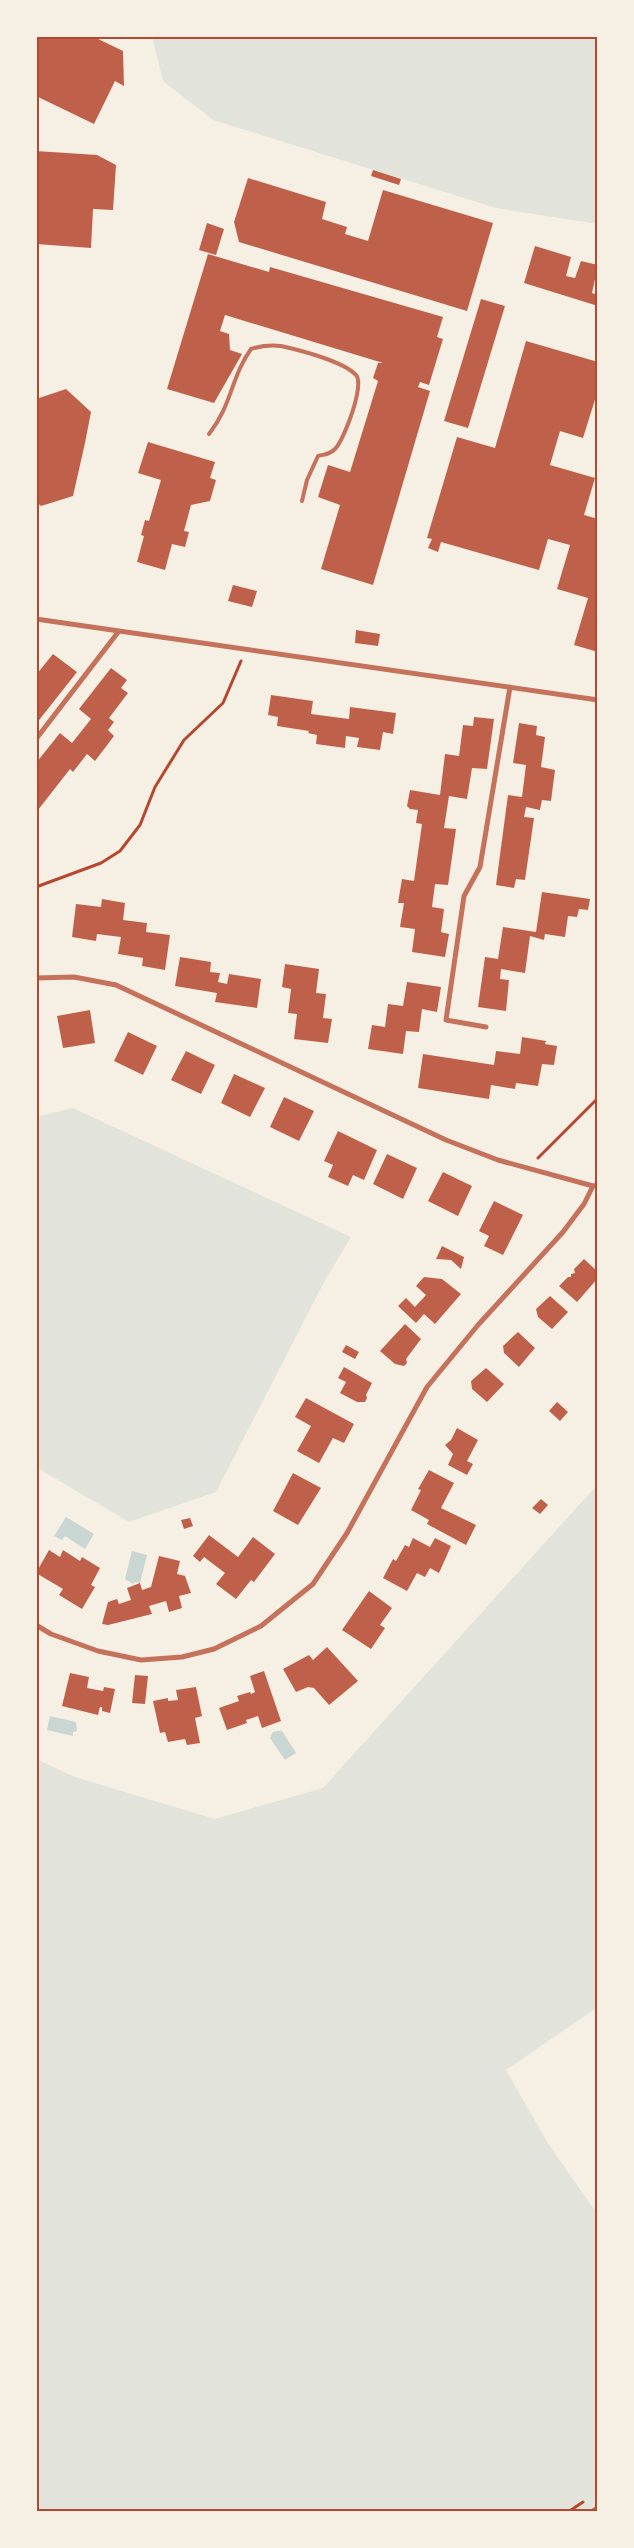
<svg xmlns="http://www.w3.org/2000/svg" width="634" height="2548" viewBox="0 0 634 2548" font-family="'Asap Condensed',sans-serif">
<rect width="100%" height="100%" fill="#f6efe4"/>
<!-- green -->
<path fill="#e2e4dc" d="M152,36H598V224L496,208L213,120L163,81Z
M73,1108L351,1237L323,1284L216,1492L129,1522L36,1467V1117Z
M598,1484V2007L506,2070L549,2145L598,2215V2512H36V1759L75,1777L215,1819L323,1788Z"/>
<!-- water -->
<path fill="#c9d6d2" d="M66,1517L94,1534L85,1549L65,1536L62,1540L54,1536Z
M132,1551L147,1555L140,1583L135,1582L133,1584L125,1579Z
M50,1716L76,1722L77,1731L73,1732V1736L47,1730Z
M278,1731H282L296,1753L285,1760L270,1738L273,1732Z"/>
<!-- building -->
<path fill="#bf614a" d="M36,36H92L123,51L124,86L115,81L94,124L36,96Z
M36,151L97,155L116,165L113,210L93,209L91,248L36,244Z
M373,170L401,179L399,185L371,176Z
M248,178L326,202L322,219L347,227L345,234L368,241L383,190L493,223L467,311L239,242L234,222Z
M207,223L224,229L216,255L199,250Z
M535,246L571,257L566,276L575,278L581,261L598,265L592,293L598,295V306L524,283Z
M208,254L269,272L270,267L443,317L437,337L443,339L429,385L420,382L418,387L430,391L373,585L321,569L340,505L318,497L328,465L350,472L378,381L373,378L378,363H383L225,315L220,331L229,334L230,350L242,354L214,403L167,389Z
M481,299L505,306L468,428L444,421Z
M526,341L598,362V390L583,438L560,431L550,465L595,478L584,515L598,519V652L574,645L588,598L557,589L570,545L548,539L539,570L441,542L438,552L428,548L432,539L427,538L457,437L495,448Z
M66,389L91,412L85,443L73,496L41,506L36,502V399Z
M148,442L215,462L210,478L216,480L210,501L191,505L184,531L189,532L185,547L172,544L165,570L137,562L144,536L141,535L145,520L149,521L161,480L138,473Z
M233,585L257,591L252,607L228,601Z
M356,630L380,634L378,646L355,643Z
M53,654L77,672L36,724V675Z
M111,668L127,680L121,688L128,693L109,718L114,722L108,730L114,736L95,761L87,754L73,772L70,769L38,810L36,763L60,733L72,743L91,719L79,709Z
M271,695L313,701L311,714L349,719L350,707L396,713L393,734L383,732L380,750L357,747L359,738L346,736L345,748L316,744L317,735L308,733L309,731L277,726L278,717L268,715Z
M474,717L494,719L487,769L472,768L467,799L449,796L444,828L456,829L448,885L435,884L432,907L444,909L441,932L449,934L445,957L412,952L415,929L400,927L404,903H398L402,879L414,881L422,824L416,823L418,810L410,809L407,806L410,790L440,795L445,754L459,756L463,725L473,726Z
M519,723L537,726L536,735L545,737L541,767L555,770L551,801L542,800L540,810L526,807L524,817L534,818L525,880L516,879L514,888L496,885L508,795L522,797L526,765L513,763Z
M542,892L590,899L588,910L579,909L577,917L568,916L565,937L545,934L544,940L530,936L525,973L501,969L500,979L509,980L506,1011L478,1007L485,957L498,959L503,927L536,932Z
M102,899L125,903L123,920L147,923L146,932L170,935L165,970L142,966L143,958L118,954L121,937L97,934L96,941L72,937L76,904L101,907Z
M180,957L211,962L210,972L220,973L218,982L227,984L229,974L261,979L257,1008L215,1002L217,993L175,986Z
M285,964L319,969L316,993L326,994L323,1018L332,1019L328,1043L294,1039L297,1014L288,1013L291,989L282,987Z
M407,982L441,987L437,1012L422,1009L419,1032L406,1031L403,1054L368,1049L372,1025L385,1027L388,1004L403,1006Z
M90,1010L95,1043L63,1048L57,1016Z
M128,1032L157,1046L143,1075L114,1061Z
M522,1037L546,1041L545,1044L557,1046L554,1065L542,1064L538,1086L516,1083L515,1089L491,1085L489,1099L418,1088L423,1054L494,1065L496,1051L520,1054Z
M186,1051L215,1065L201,1094L171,1080Z
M234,1074L265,1088L250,1117L221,1103Z
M284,1097L314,1111L299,1141L270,1127Z
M338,1131L377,1150L364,1180L353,1175L348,1186L328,1177L333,1165L324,1161Z
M387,1154L417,1168L403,1199L373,1184Z
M443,1172L472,1186L458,1216L428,1201Z
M494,1201L523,1215L503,1255L484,1246L489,1236L479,1231Z
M442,1246L464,1257L461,1269L451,1260L436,1259Z
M584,1259L598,1272V1278L577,1302L559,1286L568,1277H571V1274L575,1273L574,1269Z
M424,1277L442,1279L461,1294L435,1324L424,1314L416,1323L398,1306L406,1298L415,1307L426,1295L416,1286Z
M550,1296L568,1312L552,1329L538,1317L536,1309Z
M405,1324L421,1339L406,1359L407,1363L404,1366L395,1364L380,1351Z
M518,1332L535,1348L519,1367L504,1353L503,1346Z
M346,1345L359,1352L355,1359L342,1352Z
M344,1367L372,1383L366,1395L367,1398L365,1402H357L340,1393L346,1382L338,1378Z
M486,1368L504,1384L487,1402L472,1389L471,1381Z
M306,1398L354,1424L344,1443L333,1438L319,1463L297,1451L311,1426L295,1417Z
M557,1402L568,1412L560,1421L549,1411Z
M457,1428L478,1440L467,1461L473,1464L467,1475L448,1465L453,1454L445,1445L451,1440Z
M429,1470L454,1483L441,1508L476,1525L466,1545L427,1524L429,1520L411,1510L421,1490L418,1489Z
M293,1473L321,1488L298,1525L273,1511Z
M541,1499L548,1505L540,1514L532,1508Z
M190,1518L193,1526L184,1529L181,1520Z
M209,1535L238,1557L253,1537L275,1554L254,1582L251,1580L236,1599L216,1584L225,1573L204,1557L200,1562L193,1556Z
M413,1538L430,1547L435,1538L451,1546L439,1573L430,1568L425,1577L417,1573L407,1591L383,1578L393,1559L396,1561L405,1545L409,1547Z
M49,1550L60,1557L63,1550L80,1561L82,1557L100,1568L91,1585L95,1587L82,1609L59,1595L63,1589L36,1573Z
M159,1556L180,1561L177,1574L185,1576L191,1593L179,1596L182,1608L169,1612L166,1601L149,1606L152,1614L108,1625L102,1624L108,1602L117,1599L119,1604L131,1600L127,1588L140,1583L142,1590L151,1587Z
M369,1591L392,1608L380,1625L385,1628L371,1649L342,1630Z
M327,1647L358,1681L329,1705L314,1688L308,1687L296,1692L283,1669L309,1655L313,1660Z
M264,1671L281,1721L262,1728L258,1716L246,1720L247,1723L227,1730L219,1708L239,1701L237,1696L250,1692L251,1694L255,1692L250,1676Z
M70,1673L89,1677L87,1688L103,1691L104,1687L115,1689L110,1713L102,1711V1707H100L98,1715L62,1706Z
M135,1675L148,1676L145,1704L132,1703Z
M196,1687L202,1716L195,1718L200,1743L187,1745L185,1739L168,1742L165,1732L160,1733L153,1701L168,1698V1701L178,1700L176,1690Z"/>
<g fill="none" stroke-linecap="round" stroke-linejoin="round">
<!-- path -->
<path stroke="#b5482f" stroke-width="3" d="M36,887L101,863L120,851L140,825L155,787L184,740L223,703L241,661
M538,1158L598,1098
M568,2512L583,2502"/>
<!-- service -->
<path stroke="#c5725c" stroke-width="4" d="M209,434C232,405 231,377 251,349C260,346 271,345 281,346C299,350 343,361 356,375C365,385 344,440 335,449C329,455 325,454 318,456L307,480L302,501"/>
<!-- minor -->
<path stroke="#c5725c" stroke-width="5" d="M36,619L598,700
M36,739L119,631
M36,978L74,977L116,985L446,1140L498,1160L593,1186
M486,1027L446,1020L464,896L480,867L510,687
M36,1625L51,1634L98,1651L141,1660L182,1657L214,1649L261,1626L313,1584L347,1533L427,1387L478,1325L563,1232L584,1204L593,1186L598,1185"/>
<!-- tertiary -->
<path stroke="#c5725c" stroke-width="9" d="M595,2512L598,2510"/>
</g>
<!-- border -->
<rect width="634" height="2548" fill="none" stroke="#f6efe4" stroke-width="75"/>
<rect x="38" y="38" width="558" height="2472" fill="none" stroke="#b5482f" stroke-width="2"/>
</svg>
